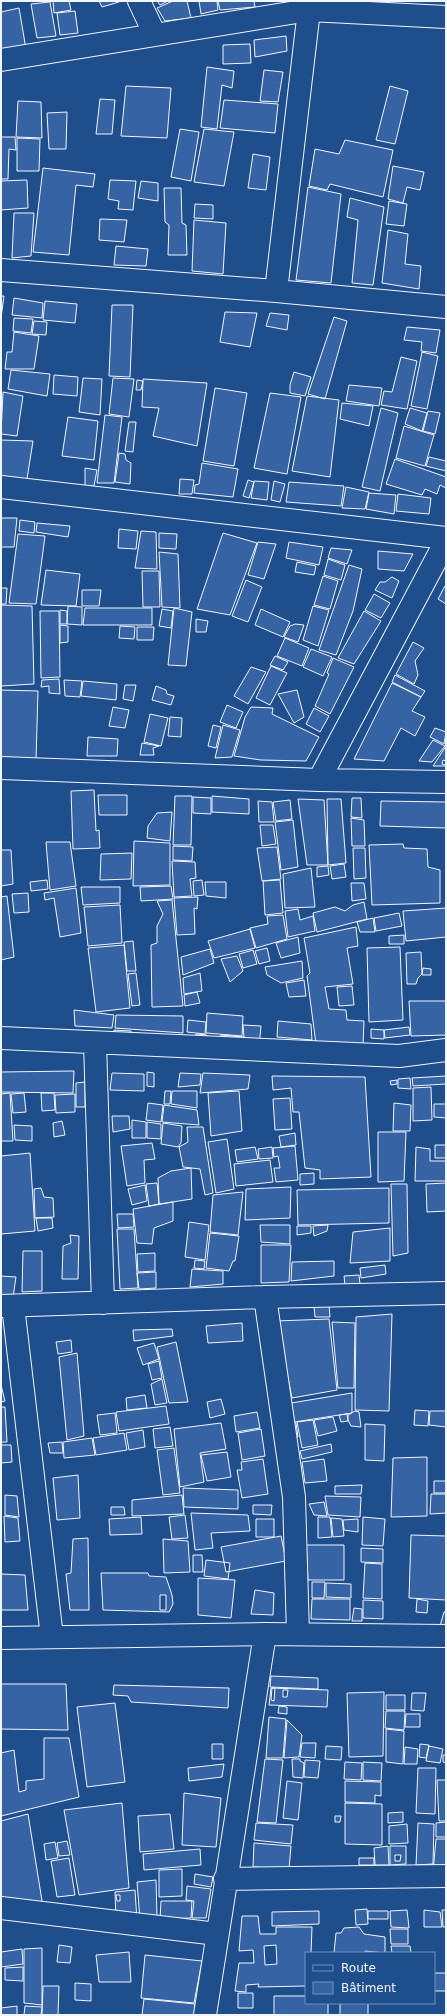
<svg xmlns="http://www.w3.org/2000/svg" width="447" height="2016" viewBox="0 0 447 2016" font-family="'DejaVu Sans',sans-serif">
<rect width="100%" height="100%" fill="#1f4e8c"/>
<!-- building -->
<path fill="#3563a3" stroke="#f2f6ff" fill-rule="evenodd" d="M53,1H69L71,10L54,13Z
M99,1H118L119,2L102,7Z
M157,1H168L160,5Z
M173,1H187L191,18L165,21L157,8Z
M199,1H217L218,10L201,14Z
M218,1H254L255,7L220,10Z
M50,2L56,36L37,38L31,4Z
M19,8L26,49L1,53V12Z
M75,11L78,33L60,35L57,13Z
M286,36L287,51L255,57L254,40Z
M250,44L251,63L223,64V45Z
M207,67L234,71L232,88L222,85L217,129L201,127Z
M264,70L283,72L278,102L260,101Z
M126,86L171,88L167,138L121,136Z
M390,86L408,91L395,144L376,140Z
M100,99L115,100L112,134H96Z
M224,100L278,104L275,133L220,128Z
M18,101L41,102L42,138L16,137Z
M67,112L66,149H49L47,113Z
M180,129L199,132L191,181L171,177Z
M204,129L234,132L224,186L194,182Z
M1,137H15L16,150L9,149L8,179H1Z
M17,138L40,139L39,171H17Z
M345,140L393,150L383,197L330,184L327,190L309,186L315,149L339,154Z
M253,154L270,157L266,190L248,188Z
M393,166L424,172L420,190L407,187L403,203L388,199Z
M43,168L95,174L93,187L76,185L69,255L33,252Z
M27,180L28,208L1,210V181Z
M110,180L136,181L133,210L118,209L119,201L108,199Z
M141,181L158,183V201L138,198Z
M308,187L341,194L331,283L296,280Z
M164,188H181L182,223L186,225L187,255H168L169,225L165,222Z
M350,198L384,207L373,285L352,283L358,220L347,217Z
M389,201L407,204L404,226L386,224Z
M195,204L213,205V219L194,218Z
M14,213H34L31,256L12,258Z
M100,219L127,220L124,242L99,240Z
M194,220L226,223L223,274L192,271Z
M388,230L408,234L405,264L421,266L419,289L382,283Z
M116,246L148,249L146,266L114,265Z
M1,296H4L1,318Z
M14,298L43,303L42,318L12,315Z
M45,301L77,304L75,323L43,320Z
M112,305H133L130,377L109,376Z
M225,312L257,313L250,347L220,342Z
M270,313L289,315L287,330L266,326Z
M334,317L347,321L325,399L308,394Z
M14,318L33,319L31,333L13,331Z
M34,321L47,322L46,335L32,334Z
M407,327L440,330L436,353L421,351L422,342L404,340Z
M14,332L39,336L34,369H5L7,352H12Z
M422,352L438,356L427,409L411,406Z
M401,357L417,361L407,409L381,405L384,391L392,392Z
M11,370L50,374L47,396L8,389Z
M294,372L311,377L305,396L290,393V385Z
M54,375L78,377L77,396L53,394Z
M83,378L102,379L100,415L79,412Z
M113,378L134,379L129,417L109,414Z
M143,379L207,383L197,446L153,436L159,408L142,407Z
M137,380L143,381L141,390H136Z
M349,385L382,388L379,406L346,401Z
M215,388L247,393L234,466L203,461Z
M3,392L23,396L17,436L1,434Z
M270,393L301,397L287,474L254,468Z
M307,396L339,400L330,477L292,471Z
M342,403L373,406L369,426L340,419Z
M381,408L398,413L380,491L362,487Z
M410,408L427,413L422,431L405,424Z
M428,411L440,413L435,434L423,431Z
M105,415L122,417L114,483H97Z
M68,417L98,421L94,460L62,456Z
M129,422H136L133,452L125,451Z
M404,426L434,435L425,466L396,458Z
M1,440L33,441L27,479L1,477Z
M119,453L125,454L126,460L131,463L130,484L115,482Z
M429,457L446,461V471L426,466Z
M395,459L446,477V488L440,485L437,494L425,489L422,495L386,484Z
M202,463L238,469L233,497L194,493L195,485L199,484Z
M85,468L97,470L94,486H85Z
M180,479L194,480L192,494H179Z
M248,480L254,482L249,498L243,496Z
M254,481L269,482L267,500L251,498Z
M274,481L285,484L280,502L271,500Z
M289,482L344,486L341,506L286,502Z
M346,487L369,492L365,509L342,508Z
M369,493L396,495L394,514L366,509Z
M398,494L431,498L429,514L396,511Z
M1,518H17L14,547H1Z
M20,520L35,522L34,533L19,531Z
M37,523L70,526L68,537L36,532Z
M119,529L138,531L136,549L118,548Z
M141,531L156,532L157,569L135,568Z
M159,533L177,534L176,549L159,548Z
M223,533L257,543L230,615L197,609Z
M18,534L45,536L36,604L9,603Z
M258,542L276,544L264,579L248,575Z
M289,542L323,547L319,565L286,558Z
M331,548L352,550L347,564L328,558Z
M378,551L413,554L404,571L378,569Z
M159,552L178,554L180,608L162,607Z
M328,559L345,565L341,580L324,575Z
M297,562L316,566L314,575L295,572Z
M349,565L362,569L353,611L336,655L319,650Z
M46,570L80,574L76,606L41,605Z
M142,571H159L160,607H143Z
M323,576L338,581L330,609L314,605Z
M392,577L399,581L392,598L375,590L380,582H385Z
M246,580L262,587L248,622L232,616Z
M446,584V604L438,599Z
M1,588H7L6,604H1Z
M82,590H101L99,606H82Z
M374,594L390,603L381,618L365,610Z
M1,605L32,606L34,684L1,686Z
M68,606L82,607V625L67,624Z
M313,606L329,610L318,646L303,640Z
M85,608H152V625H83Z
M174,608L192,612L186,666L168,665Z
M162,609L173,611L171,628L159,626Z
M261,609L290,622L283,637L255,625Z
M60,610L67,611V624H60Z
M40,611H59L60,677L41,678Z
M364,611L381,621L354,664L338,658Z
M196,619L208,621L206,632H196Z
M295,624L304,625L298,642L284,637L290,626Z
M60,625L68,626V642L60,643Z
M120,626L135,627L134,639L119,638Z
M137,627H154L153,640H137Z
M285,638L309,648L302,666L277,656Z
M413,642L424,648L415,661L418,675L414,684L396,674Z
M311,649L332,657L323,676L303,667Z
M275,656L288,662L283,670L270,665Z
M333,658L354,667L330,714L315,706L329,674L327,673Z
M271,666L287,673L270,705L256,698Z
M251,667L266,672L248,704L234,696Z
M395,675L425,691L421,697L392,682Z
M59,679L60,694L49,693V686L41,687L42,680Z
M64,680L82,681L80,697L65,696Z
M83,681L117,684L116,700L81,696Z
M392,683L421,697L412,711L425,717L415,736L401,728L384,761L354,759Z
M125,685H136L133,701L123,699Z
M156,686L166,690L167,694L174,696L171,705L152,700Z
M1,690L38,691L36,760L1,759Z
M297,690L304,717L294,723L278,694Z
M227,705L243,712L236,728L220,722Z
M113,707L129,710L125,728L109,726Z
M251,707L273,708L272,714L319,737L306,761L261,760L234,756L245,717Z
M314,708L329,716L320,732L306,724Z
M150,714L168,718L161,746L144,742Z
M170,717L182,718L181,737L168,736Z
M213,725L221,727L216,748L208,746Z
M223,725L240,730L232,757L215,758Z
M435,728L446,732L444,744L430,737Z
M88,737L118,739L117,756H87Z
M433,740L445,746L432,762L419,761Z
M142,743L159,746L153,748L154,755H140Z
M446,746V761L443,760L442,764L446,765V766H433Z
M94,790L96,831L99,830L100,848L73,849L71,791Z
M98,795H127V815H99Z
M175,796H192L191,845H173Z
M212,796L249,799V814L212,812Z
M193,797L211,798V814L193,813Z
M352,798H361L362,818L351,817Z
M298,799L324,800L328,865H307Z
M327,799H341L346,863L328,865Z
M290,800L292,819L276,821L273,802Z
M258,801L272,802L274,822H259Z
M381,801L446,802V828L380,826Z
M172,812L170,841L147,838L148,826L157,813Z
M351,818L364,820L365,846H352Z
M293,820L298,867L281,870L275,822Z
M260,825H273L276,844L262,846Z
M134,841L170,843V885L133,886Z
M46,842H70L76,886L50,890Z
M403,844L404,848L427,849L428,867L440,870V903L372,905L369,845Z
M173,846L193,847L192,861L173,860Z
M277,847L281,879L262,881L257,848Z
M353,848H365L366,878L354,879Z
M1,850H11L13,884L1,886Z
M132,853L131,879L100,880L101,854Z
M172,861L195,862L196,878L190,879L192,896L174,897Z
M344,864L346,877L332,879L330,866Z
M328,866L329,875L317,877V867Z
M311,868L315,907L285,908L283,874Z
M47,880L48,889L31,891L30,882Z
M202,880L204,895L194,896L193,881Z
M280,880L283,913L265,915L263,881Z
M205,882H226V898L206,896Z
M351,883H364L366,899L352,901Z
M171,886L173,899L141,901L140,887Z
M81,887H120V903L83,905Z
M76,888L81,933L60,937L54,898L45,900L44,893Z
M28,893L29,912L14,913L12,894Z
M7,896L14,957L1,960V897Z
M198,897L197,909L194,908L195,934L177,935L174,898Z
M172,900L183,1006L152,1007L151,945L157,943V926L163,914L157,901Z
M364,902L367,919L317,932L313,913L335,907L345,911L353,905Z
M120,905L122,943L88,946L84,907Z
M446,908V937L406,941L403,911Z
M298,909L300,920L313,916L315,931L288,937L285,911Z
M399,913L402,926L376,931L374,918Z
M283,915L287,939L256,948L250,928L268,924L267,916Z
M373,918L375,932H360L357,922Z
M356,927L358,946L347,948L353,984L325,987L329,1009L346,1010L347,1020L364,1021L363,1045L316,1044L307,976L310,973L304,938Z
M250,929L255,948L214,958L208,941Z
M404,935V944H389V936Z
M298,937L300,953L281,958L276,943Z
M133,941L136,971H127L124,942Z
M124,945L130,1008L96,1012L88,948Z
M400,947L403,1020L369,1022L367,948Z
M267,948L270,961L259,964L255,951Z
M210,949L214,963L183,975L181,957Z
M253,950L257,964L243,968L239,954Z
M421,952L422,974L418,978L416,984H407L406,953Z
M237,956L243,971L230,982L221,959Z
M302,961L303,978L281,983L267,975L265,967Z
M423,968L431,969V975H422Z
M136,973L140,1005L132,1006L128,974Z
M200,973L202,991L184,994L183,978Z
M304,980L306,996L289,997L286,983Z
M352,986L354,1005L339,1006L337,987Z
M197,992L200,1003L185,1006L184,995Z
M409,1001H446V1035L411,1036Z
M74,1010L114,1015L112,1028L75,1026Z
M207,1013L243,1016L242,1036L206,1033Z
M116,1015L183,1016V1033L115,1028Z
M188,1020L206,1022L205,1034L187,1032Z
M278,1021L311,1024L312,1040L277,1037Z
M243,1025L261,1026L259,1048L221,1044V1035L244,1037Z
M409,1027L410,1035L385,1038L384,1030Z
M371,1029L384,1030V1039L371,1038Z
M114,1030L131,1031L132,1043L114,1042Z
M196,1034L207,1035L205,1044L195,1043Z
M74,1071L73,1093L1,1092V1072Z
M147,1072L154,1073V1087L147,1086Z
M112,1073L144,1074V1091L110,1090Z
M180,1073L201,1074L200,1085L178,1087Z
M203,1073L250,1075L248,1089L200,1093Z
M272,1076L365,1077L371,1177L320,1179V1170L305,1168L299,1112H293L291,1088L273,1090Z
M446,1076V1084L413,1086L412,1078Z
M410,1078L411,1089L398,1088V1079Z
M397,1080V1084L391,1085L390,1081Z
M85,1082V1107H76V1083Z
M431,1087L432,1120L413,1121V1088Z
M165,1091H171L170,1104H164Z
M172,1091H197V1108L171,1104Z
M239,1091L242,1131L211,1136L208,1093Z
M10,1093L13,1141H1V1094Z
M24,1093L26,1112L13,1113L11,1094Z
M41,1093H54L55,1110L42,1111Z
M75,1094V1112L56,1113L55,1095Z
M290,1098L292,1129L275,1130L273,1099Z
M148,1103L163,1105L161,1122L146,1120Z
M394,1103L411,1105L410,1131H393Z
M434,1104H446V1118L434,1117Z
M164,1105L197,1110L199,1125L162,1122Z
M112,1116H129L130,1129L113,1132Z
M132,1120L146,1122V1138H132Z
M62,1121L65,1135L54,1137L53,1123Z
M147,1122L161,1124V1139L147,1138Z
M163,1123L182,1126L181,1143L178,1147L161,1144Z
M14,1125L32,1126V1141L15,1140Z
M187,1127H203L213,1193L205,1195L200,1169L183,1167L179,1147L188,1142Z
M378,1132H406L404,1181L378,1182Z
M295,1133L296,1145L281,1147L279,1136Z
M227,1139L234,1189L216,1193L208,1142Z
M152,1143L155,1159L144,1160L145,1183L127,1186L121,1146Z
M435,1145H446V1158H435Z
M295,1146L298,1180L276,1182L274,1168H280L278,1156L274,1157L273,1148Z
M255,1147L258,1159L237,1162L235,1150Z
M272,1147L273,1158L259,1159L258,1149Z
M416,1147L430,1149V1161H446V1181H415Z
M30,1153L35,1231L1,1234V1156Z
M270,1160L273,1182L236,1186L234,1164Z
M191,1168L192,1199L159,1204L158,1178L171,1171Z
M314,1173V1184L300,1185V1174Z
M157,1183L159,1204L149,1206L146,1184Z
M446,1183V1211L427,1212L426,1184Z
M391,1184H407L408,1253L393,1256Z
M145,1185L147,1201L132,1205L128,1189Z
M291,1187L290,1218L245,1220L246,1189Z
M41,1188L44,1197L53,1198L54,1217L35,1218L34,1189Z
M389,1188V1223L298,1225L297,1190Z
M243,1192L238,1235L210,1232L213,1195Z
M173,1202V1221L154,1228L152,1244L137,1243L133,1209Z
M117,1214H133L134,1227L118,1228Z
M36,1218H52L53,1228L38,1231Z
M189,1222L209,1225L205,1260L185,1257Z
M260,1225H290V1244L261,1242Z
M328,1225L327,1231L314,1236L313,1226Z
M297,1226H311V1233L297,1235Z
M390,1228V1261L350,1263L353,1232Z
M117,1229H134L138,1288L120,1289Z
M210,1233L239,1236L235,1261H233L229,1271L206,1268Z
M70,1235L79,1236L78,1279H62L63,1246L71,1243Z
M261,1245H291L289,1282L261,1283Z
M23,1251H42V1291L22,1292Z
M155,1253V1271L138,1272L137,1254Z
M195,1260L205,1261L204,1269L194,1268Z
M334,1261V1276L291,1281L292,1262Z
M385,1265L386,1274L361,1278L360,1268Z
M192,1269L223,1271V1284L190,1287Z
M156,1272V1288L139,1289L137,1273Z
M359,1275L360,1284L345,1285L344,1276Z
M1,1276L16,1277L12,1304H1Z
M329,1305L330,1317H315L314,1306Z
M392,1314L389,1411L355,1410L356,1317Z
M329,1319L337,1390L292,1398L276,1321Z
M332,1322L355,1323L354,1388H338Z
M242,1323L243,1341L208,1343L206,1326Z
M172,1329L173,1336L134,1341L133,1330Z
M71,1340L72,1352L58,1354L56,1342Z
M176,1342L188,1402L169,1403L157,1347Z
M154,1343L159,1359L143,1365L137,1348Z
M77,1353L84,1436L67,1440L59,1357Z
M159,1361L162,1378L152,1380L148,1364Z
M162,1379L167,1403L155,1405L151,1384Z
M1,1385L5,1401L1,1402Z
M352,1393V1413L288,1423L285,1404Z
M145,1395L147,1408L127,1410L126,1398Z
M221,1399L225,1414L210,1418L207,1402Z
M166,1406L169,1424L119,1431L116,1412Z
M1,1407H5L7,1442H1Z
M415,1410L429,1411L428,1426L414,1425Z
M355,1411L359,1412L361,1427L351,1426L348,1420V1415Z
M430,1411H446V1427L429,1425Z
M257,1412L260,1428L236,1432L234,1416Z
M115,1413L117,1433L100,1435L97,1415Z
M347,1414L348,1421L341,1422L339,1415Z
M333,1417L337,1431L318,1436L314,1420Z
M313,1420L318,1445L302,1448L297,1422Z
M221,1423L226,1449L200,1453L204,1482L180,1487L174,1429Z
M296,1423L298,1437L291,1438L288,1424Z
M365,1424L385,1425L384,1461L365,1460Z
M170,1427L173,1446L155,1448L153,1429Z
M261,1429L265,1456L242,1460L238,1433Z
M143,1430L145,1447L129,1450L126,1433Z
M124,1433L127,1450L96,1455L93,1438Z
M92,1438L95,1455L64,1458L63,1442Z
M62,1442L63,1453H50L48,1443Z
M331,1444L332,1452L302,1459L300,1451Z
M1,1445H11L12,1462L1,1463Z
M174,1448L180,1493L163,1495L157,1450Z
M227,1452L231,1477L207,1481L201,1455Z
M427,1457V1516L391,1517L393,1458Z
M263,1459L268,1494L242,1498L237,1470H242L241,1462Z
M324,1459L327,1481L305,1483L302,1462Z
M78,1475L80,1518L57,1520L53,1478Z
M434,1481H446V1493H434Z
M362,1485L361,1494H335V1486Z
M183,1488L238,1490V1509L184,1507Z
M431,1494H446V1513L430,1514Z
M5,1495L17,1496L19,1517L5,1515Z
M182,1495L184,1514L132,1516V1500Z
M325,1496L361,1497L360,1517L328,1515Z
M324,1502L327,1516L314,1515L309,1504Z
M253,1505H272L271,1515L253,1514Z
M111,1507H124L125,1515H111Z
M191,1513L248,1515L250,1531L211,1533L213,1548L195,1550Z
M185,1515L188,1538L172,1539L169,1517Z
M4,1516L18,1518L20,1541L5,1542Z
M141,1517L142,1534L110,1535L109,1519Z
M318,1517H330L332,1537L318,1538Z
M363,1517L385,1519L383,1546L362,1545Z
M331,1518L342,1519L344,1536L333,1537Z
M256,1519H274V1537H256Z
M358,1519V1532L344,1530L343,1520Z
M411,1535L446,1536V1600L409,1598Z
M281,1536L286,1561L226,1572L221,1547Z
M88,1538L89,1610H70L66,1574L71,1573L73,1539Z
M163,1539L188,1541L190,1572L164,1573Z
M306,1545H344V1580H308Z
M361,1548L383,1549V1563L361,1562Z
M193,1555H202L203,1572H193Z
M206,1560L230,1563L228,1579L204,1576Z
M365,1563L382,1564V1599L363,1598Z
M101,1573H148L149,1576L166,1577L172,1595L173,1604L169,1612L103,1610ZM160,1595H166V1610H160Z
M1,1574L25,1575L28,1610H1Z
M198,1578L235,1580L231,1618L198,1615Z
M312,1582H325L324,1598H312Z
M326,1583L351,1584V1598L326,1597Z
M255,1590L274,1593L273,1615L251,1614Z
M312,1599H350V1620L311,1619Z
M417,1599L428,1601L427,1613L416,1612Z
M363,1600L383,1601V1619L363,1618Z
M354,1608L362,1609V1621H352Z
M444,1612H446V1633H438Z
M271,1676L318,1678V1689L270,1687Z
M1,1684H66L68,1730L1,1729Z
M114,1685L229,1688L228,1708L131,1702L128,1696L113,1695Z
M271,1688L328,1690L327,1707L269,1705ZM272,1688H275L274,1701L271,1700ZM283,1690H288L287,1697H283Z
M384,1692L383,1756L349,1757L347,1693Z
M412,1693H426L424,1711L411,1710Z
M386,1695H405V1710H386Z
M115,1703L125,1782L87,1787L77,1707Z
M279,1706L287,1707V1714L278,1713Z
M386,1711H405L404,1730L385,1728Z
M406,1714H420V1727H405Z
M269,1717L286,1719L283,1758H266Z
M287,1720L302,1735L299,1757L284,1758Z
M386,1729L404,1731L403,1764L386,1762Z
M44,1738H69L79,1797L1,1816V1753L14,1750L19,1792L26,1790V1781L44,1779Z
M302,1743H316L315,1758L300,1757Z
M212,1744H223V1759H212Z
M420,1744L429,1745L426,1758L419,1757Z
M326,1746L342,1747L341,1760L325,1759Z
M429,1746L443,1749L440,1763L426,1761Z
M405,1747L418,1749L417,1764H404Z
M443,1755H446V1763L443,1762Z
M265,1759L283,1760L276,1823L257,1822Z
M292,1759H300V1761L304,1763L303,1778L293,1777Z
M305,1760L320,1761L318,1778L304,1777Z
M345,1762L362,1763L361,1780L344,1779Z
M363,1762L382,1763L381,1781L363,1780Z
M224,1764L222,1777L189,1781L188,1768Z
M418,1768H436L435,1814L416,1813Z
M437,1780H446V1821H439Z
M287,1781L302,1783L298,1820L283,1818Z
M345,1781L381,1782V1796L375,1795V1803L345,1802Z
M184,1793L221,1798L216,1847L182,1845Z
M122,1803L129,1888L79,1895L64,1810Z
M345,1803L382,1804V1845L345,1844Z
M403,1812V1822L388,1823V1813Z
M28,1814L43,1907L1,1904V1821Z
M170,1814L174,1849L140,1852L138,1816Z
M335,1816H341L340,1822H335Z
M446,1822V1837H436V1823Z
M256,1823L293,1825L291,1844L254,1840Z
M418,1823L434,1824L433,1864L416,1865Z
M407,1824L408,1843L389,1844V1826Z
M436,1839H446V1873L433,1872Z
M67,1841L70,1855L59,1856L57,1843Z
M55,1842L58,1858L46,1860L44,1844Z
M254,1843L291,1846L289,1869L253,1867Z
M388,1846L389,1865H375L374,1848Z
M390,1846H406V1864L390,1865ZM395,1855H401L400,1861H395Z
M200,1849L201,1865L144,1870L143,1854Z
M69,1858L75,1895L57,1897L51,1861Z
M359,1858H374V1865H359Z
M182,1869V1896L159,1897V1870Z
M195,1874L213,1877L211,1887L194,1884Z
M156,1880L157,1917L140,1920L137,1882Z
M187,1886L211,1889L206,1918H192L194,1901L186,1900Z
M135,1890L137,1921L116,1920L115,1892ZM116,1895H120V1901H117Z
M161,1901H192L191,1918L160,1919Z
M367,1909L368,1924L356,1925L355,1910Z
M407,1910L409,1928L391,1927L390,1911Z
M424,1910L440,1912L442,1927H424Z
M442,1910H446V1927H443Z
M319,1911V1924L272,1926V1912Z
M368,1911H388V1919H368Z
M242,1916H258L260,1934H276V1927H312L311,1953H306V1986L258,1987L259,1984L246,1985V1992L235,1991L239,1963H254L253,1950L239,1951ZM276,1945L277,1964L265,1965L264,1946Z
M359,1927L364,1934L385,1937V1953L365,1951V1953H334L336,1933H341L344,1928Z
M390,1929H408V1944H391Z
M59,1945L72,1947L70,1963L57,1962Z
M391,1946H410L411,1953H392Z
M42,1948V2005L24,2003V1949Z
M22,1949L23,1964L1,1967V1952Z
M129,1952L131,1982H99L96,1955Z
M145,1955L202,1961L194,2003L141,1998Z
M23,1967V1981L5,1980V1968Z
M434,1973H446V1991H434Z
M75,1983L91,1984V2001L75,2000Z
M43,1986H59L58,2015H42Z
M238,1993H253V2008H238Z
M274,1996H306V2003H328V2015H274Z
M144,1999L195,2004L194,2015H142Z
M340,2003H368V2015H340Z
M17,2006V2015H1V2008Z
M25,2006L42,2007L41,2015H24Z"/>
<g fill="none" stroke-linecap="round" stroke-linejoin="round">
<defs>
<path id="minor" d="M139,1L155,35
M1,60L309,10L446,17
M1,270L276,291L446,307
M276,291L309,10
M1,487L446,538
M1,768L319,780L446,782
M319,780L446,541
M1,1038L399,1056L446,1050
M95,1043L103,1303
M265,1297L294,1497L298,1634
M1,1306L265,1297L446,1293
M13,1306L52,1637
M1,1638L265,1634L446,1636
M225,1879L446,1876
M1,1908L217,1934
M205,2015L265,1634"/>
</defs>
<!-- minor casing -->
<use href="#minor" stroke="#f2f6ff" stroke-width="24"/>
<!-- minor -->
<use href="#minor" stroke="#1f4e8c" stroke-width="22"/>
</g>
<!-- border -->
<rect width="447" height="2016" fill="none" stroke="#f2f6ff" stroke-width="4"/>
<!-- legend -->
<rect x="305" y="1952" width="130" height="52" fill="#1f4e8c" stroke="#7391ba"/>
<rect x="313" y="1965" width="20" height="6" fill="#1f4e8c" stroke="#7391ba"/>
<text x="341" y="1972" font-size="12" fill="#f2f6ff">Route</text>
<rect x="313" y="1982" width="20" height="12" fill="#3563a3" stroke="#7391ba"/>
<text x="341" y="1992" font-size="12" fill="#f2f6ff">Bâtiment</text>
</svg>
